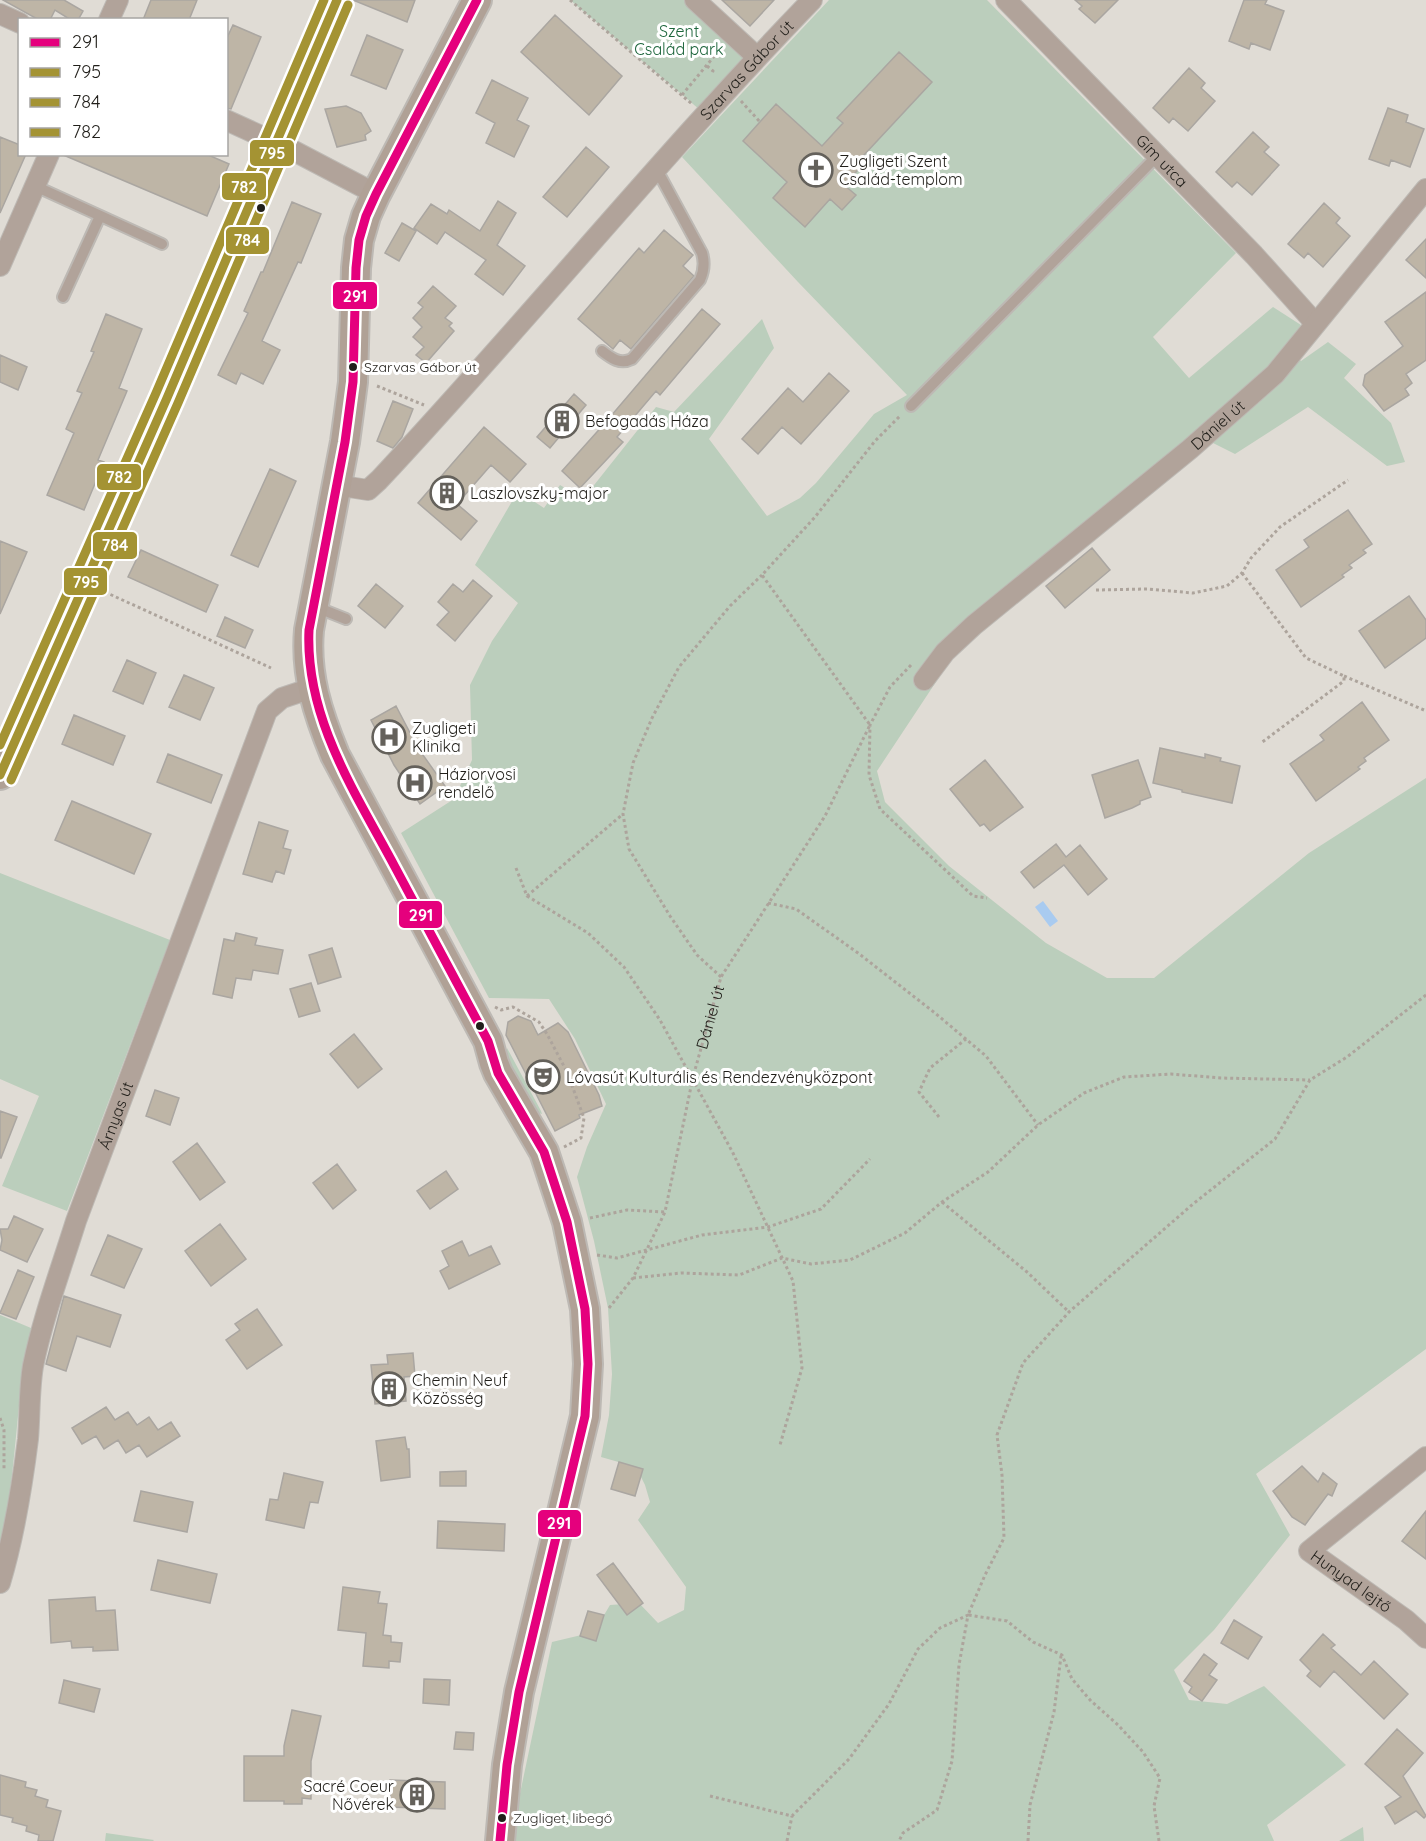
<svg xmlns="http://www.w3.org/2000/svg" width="1426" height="1841" viewBox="0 0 1426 1841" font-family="Quicksand,sans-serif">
<rect width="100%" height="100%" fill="#e0dcd5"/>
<!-- green -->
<path fill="#bbcebc" d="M570,0H691L757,57L706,115Z
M829,0H987L1236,253L1153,337L1189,378L1273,307L1301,325L1287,347L1301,361L1328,342L1356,364L1344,378L1391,423L1405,462L1387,466L1308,407L1235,454L1195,434L967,635L877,771L885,802L949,866L1046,943L1107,978H1154L1309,853L1426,778V1349L1256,1474L1290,1535L1214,1630L1174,1670L1189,1700L1227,1704L1264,1686L1346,1765L1267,1825L1274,1841H510L552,1642L594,1632L610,1605L639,1603L658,1623L684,1610L686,1587L638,1520L650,1502L645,1485L636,1467L601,1457L609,1415L612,1374L608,1308L594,1241L577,1177L587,1147L606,1104L575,1039L549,999L489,998L401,833L454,799L472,760L470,685L492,641L518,603L475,565L518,491L544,508L560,485L583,499L656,407L674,412L762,319L774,348L709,439L767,516L800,498L816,483L874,414L907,395L798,282L682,157Z
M0,873L170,940L67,1211L2,1186L39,1096L0,1079Z
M507,1048L541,1111L542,1114L535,1112L507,1063Z
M0,1315L31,1328C27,1353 21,1380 19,1406C14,1454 11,1500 0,1548Z
M1363,1827L1364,1841H1339Z
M106,1833L154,1840L153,1841H105Z"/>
<!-- water -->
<path fill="#a9cbf0" d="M1043,901L1058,921L1050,927L1035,907Z"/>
<!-- building -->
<path fill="#beb5a6" stroke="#aaa6a1" stroke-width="1.5" d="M3,0H64L83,11L78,20H71L55,10L50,20H39Z
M151,0H197L189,20H143Z
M353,0H415L407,22Z
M722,0H774L750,26Z
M1075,0H1118L1095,23L1079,9L1082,6Z
M1244,0H1267L1265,4L1284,11L1270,50L1251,43L1249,49L1229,41Z
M555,15L622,76L589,115L521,52Z
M233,25L261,37L231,109L226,108V40Z
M367,35L403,50L386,89L351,75Z
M899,52L932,82L864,155L868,159L844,185L856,195L842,210L830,199L805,227L773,198L787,182L743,141L776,104L822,146L843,123L837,118Z
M1189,68L1205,83L1201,88L1215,101L1188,131L1173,118L1169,123L1153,108Z
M492,80L528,98L517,120L529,126L514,157L486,143L495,123L476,113Z
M346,106L361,113L371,131L365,135L366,140L337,147L325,109Z
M1388,108L1408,115L1406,122L1424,129L1410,167L1391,160L1389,166L1369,159Z
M1253,132L1269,147L1264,152L1279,165L1252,195L1237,182L1232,187L1216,172Z
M0,137L20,145V154H26L0,213Z
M586,147L609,167L567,217L543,197Z
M61,154H206L229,164L207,216Z
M498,201L516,213L497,245L525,266L503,295L475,274L486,260L445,232L437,244L414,228L431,204L447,214L449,210L480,231Z
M292,202L321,214L301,263L298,262L262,341L280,350L263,384L241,373L236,384L218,375L248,313L244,311L261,272H263Z
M1324,203L1340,218L1336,223L1350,236L1323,267L1308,253L1304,258L1288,244Z
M402,223L416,231L399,261L385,253Z
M664,230L693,255L683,266L694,276L631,349L620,340L613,349L578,319L639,248L644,253Z
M1426,239V278L1406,260Z
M433,286L456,306L445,318L452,323L449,326L454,331L426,363L416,355L424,347L413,337L422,327L413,318L423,307L418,303Z
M1426,292V360L1406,374L1412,383L1405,389L1409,395L1384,411L1363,385L1365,375L1403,346L1385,322Z
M702,309L720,324L660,395L656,391L617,437L623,442L580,488L562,471L605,423Z
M106,314L142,329L119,388L127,391L98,460L104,462L84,510L47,495L74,433L66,429L82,393L77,391L94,352L91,351Z
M0,355L27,367L18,390L0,382Z
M829,373L849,391L801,444L782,427L758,454L742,439L788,388L803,402Z
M574,394L586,405L550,448L537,437Z
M393,401L413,409L402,437L393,448L377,441Z
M484,427L526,464L510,482L491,465L457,504L477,521L461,540L418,503Z
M270,469L296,481L258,567L231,555Z
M1348,510L1372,544L1363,550L1366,553L1349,565L1352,568L1342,575L1344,577L1301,607L1276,570L1309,547L1304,540Z
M0,541L27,552L0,614Z
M1092,548L1110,570L1065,608L1046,586Z
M141,550L218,585L206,612L128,577Z
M473,580L492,596L455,641L437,625L449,612L438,602L453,584L463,592Z
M376,584L403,606L385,628L358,606Z
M1409,596L1426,620V638L1385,668L1359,631Z
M225,617L253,630L245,648L217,636Z
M127,660L156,673L143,704L113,691Z
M184,675L214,688L200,720L169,707Z
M1362,702L1389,740L1364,758L1366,761L1358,767L1360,769L1316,801L1290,764L1324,740L1320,735Z
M396,706L418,748L445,786L420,804L394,765L371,720Z
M74,715L125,736L113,765L62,744Z
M1160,748L1205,758V754L1221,758L1220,761L1240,766L1232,803L1182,792V790L1153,783Z
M168,754L222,775L211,803L157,782Z
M985,760L1023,807L990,831L984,824L980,826L950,789Z
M1138,760L1151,797L1140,801V804L1132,808L1105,818L1092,775Z
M72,801L151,834L134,874L55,840Z
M259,822L288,831L283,848L291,850L284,874L276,871L272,882L243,874Z
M1056,844L1066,857L1080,845L1107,879L1088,895L1064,865L1034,888L1021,872Z
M236,933L257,938L255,945L283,950L278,974L253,970L251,980L236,978L232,998L213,994L224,939L234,941Z
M332,948L341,977L318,984L309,955Z
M311,983L320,1011L299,1017L290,989Z
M518,1016L531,1021L538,1035L558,1023L568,1032L599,1095L602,1106L579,1115L580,1118L555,1131L506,1035L508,1022Z
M354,1034L382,1069L358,1088L330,1054Z
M155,1090L179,1098L170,1125L146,1116Z
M0,1111L17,1117L1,1158H0Z
M197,1143L225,1182L200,1200L173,1162Z
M337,1164L356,1190L333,1209L313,1183Z
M446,1171L458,1189L430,1209L417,1191Z
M14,1216L43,1229L27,1262L0,1250L2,1240L0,1229H8Z
M220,1224L246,1259L211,1286L185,1251Z
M108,1235L142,1249L124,1288L91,1275Z
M462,1241L469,1256L491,1246L500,1264L449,1289L440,1271L449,1266L442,1251Z
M18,1270L34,1277L16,1319L0,1313Z
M64,1296L121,1315L110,1347L77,1336L66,1371L46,1364Z
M257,1309L282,1345L247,1369L226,1340L240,1330L235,1324Z
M413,1353L415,1376L404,1377L406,1401L375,1404L371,1365L388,1364L387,1355Z
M106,1407L115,1420L128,1412L137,1425L149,1417L158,1430L171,1422L180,1436L147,1457L139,1445L126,1453L118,1440L104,1449L96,1436L82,1444L72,1428Z
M405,1437L407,1449H409L410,1477L381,1481L376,1441Z
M619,1462L643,1469L635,1496L611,1489Z
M1302,1466L1318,1482L1323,1473L1337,1484L1332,1496L1328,1494L1305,1525L1292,1517L1273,1491Z
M466,1471V1486H440V1472Z
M284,1473L323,1482L318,1503L310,1502L304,1528L266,1520L270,1499L278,1500Z
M141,1491L193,1502L187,1532L134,1521Z
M1426,1511V1559L1402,1541Z
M438,1521L505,1524L504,1551L437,1548Z
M158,1560L217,1574L210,1603L151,1590Z
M613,1563L643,1603L627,1615L597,1575Z
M343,1587L380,1592L378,1603L387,1604L383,1635L391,1636V1642L402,1643L400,1662L389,1661V1668L363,1666L366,1633L338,1630Z
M95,1597L96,1611L115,1610L118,1650L93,1651V1647L72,1648L71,1641L51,1643L49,1600Z
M588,1611L604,1615L596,1641L580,1636Z
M1234,1620L1262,1637L1248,1659L1221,1643Z
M1323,1634L1335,1645L1331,1648L1361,1675L1374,1661L1408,1694L1384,1719L1334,1671L1320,1687L1307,1676L1311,1671L1300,1660Z
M1204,1654L1217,1664L1209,1675L1217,1680L1202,1701L1189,1692L1192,1687L1184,1681Z
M424,1679L450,1680L449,1705L423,1703Z
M64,1680L100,1689L94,1712L59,1703Z
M292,1710L321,1716L311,1761V1799L302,1798V1804H284V1801H244V1756H284V1746Z
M1397,1729L1423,1753L1403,1776L1426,1816L1424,1818L1416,1811L1395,1824L1385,1807L1401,1797L1365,1764Z
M456,1732L474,1733L473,1750L454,1749Z
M0,1775L26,1782L25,1787L37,1790L35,1796L48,1800L46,1807L61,1811L53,1841H38L39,1835L26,1831L27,1826L12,1822L13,1818L0,1815Z
M390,1780L445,1782V1809L390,1807Z"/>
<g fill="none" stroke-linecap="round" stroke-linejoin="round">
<defs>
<path id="lane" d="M35,186L162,244
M63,297L100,216
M602,351C611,358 620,365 632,359L700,280C704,271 705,263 702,253L657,170
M911,406L1157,156
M316,607L346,619"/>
<g id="street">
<path d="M695,0L757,57"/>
<path id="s2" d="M1006,0L1254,255L1315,323"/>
<path d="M0,14L20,23"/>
<path d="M109,20L118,0"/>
<path d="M226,120L294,151L376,194"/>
<path d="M0,266L49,154"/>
<path id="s3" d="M336,485L368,490L379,480C526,323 662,155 812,0"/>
<path id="s4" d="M924,680L945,652L974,625L1190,449L1275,374L1426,189"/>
<path id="s5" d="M1426,1457L1309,1551L1406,1620L1426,1638"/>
<path id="s6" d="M0,1583C14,1537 22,1487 28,1439C30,1415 29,1390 33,1366C43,1317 61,1269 76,1221L267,711L282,698L312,688"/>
</g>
<path id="secondary" d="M477,0L376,194L366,216L359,240L356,268L353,382L350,405L345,442L309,630C305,675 318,714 335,755L488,1041L494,1063L498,1073L544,1152L567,1222L585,1309L588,1364L585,1416L519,1692L507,1765L500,1841
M0,775L167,398L337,0"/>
</defs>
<!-- lane casing -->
<use href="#lane" stroke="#bdb9b4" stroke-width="14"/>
<!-- street casing -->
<use href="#street" stroke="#bdb9b4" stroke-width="22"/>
<!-- secondary casing -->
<use href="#secondary" stroke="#bdb9b4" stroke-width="32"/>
<!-- path -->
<g stroke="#ada49c" stroke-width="3" stroke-dasharray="3 3" stroke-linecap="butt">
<path d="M570,0L692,104"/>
<path d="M707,66L713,71L712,73"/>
<path d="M682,95L721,48"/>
<path d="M741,101L760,122"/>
<path d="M377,386L424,405"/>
<path d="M1242,573L1306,658L1344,676V681L1261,743"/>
<path d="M1096,590L1147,589L1193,593L1227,586L1242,573L1251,558L1280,527L1348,480"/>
<path d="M105,592L271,668"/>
<path d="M911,665L890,687L870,725L869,775L880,809L973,896L987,898"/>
<path d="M1344,676L1424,710"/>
<path d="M516,868L527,896L588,933L624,967L660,1020L733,1153L793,1281L802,1368L780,1445"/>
<path d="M527,896L623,814"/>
<path d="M768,903L796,909L858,953L935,1013L986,1056L1038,1125"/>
<path d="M721,977L697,955L670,916L629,849L623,814L633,763L652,718L679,667L730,606L762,575"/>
<path d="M495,1007L501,1010L513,1007L539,1022L547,1034L567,1072L584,1118L581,1138L564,1147"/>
<path d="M939,1117L919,1092L930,1068L966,1039"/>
<path d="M942,1202L1027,1272L1069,1312"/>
<path d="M590,1218L627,1210L665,1212"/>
<path d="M597,1255L617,1258L702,1235L768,1227L821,1209L870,1159"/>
<path d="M633,1278L681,1273L739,1275L782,1258L811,1264L850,1260L905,1233L942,1202L988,1172L1038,1125L1084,1093L1124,1077L1171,1074L1221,1078L1310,1080"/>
<path id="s1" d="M609,1308L633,1278L665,1212L693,1077L721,977L825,816L870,725L762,575L815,517L875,441L901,415"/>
<path d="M0,1418L4,1430V1470"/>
<path d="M710,1796L792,1816L849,1759L889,1704L918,1649L940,1628L968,1615L959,1665L952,1761L937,1810L903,1833L899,1841"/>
<path d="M787,1841L792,1816"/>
<path d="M1028,1841L1030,1805L1054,1712L1061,1656"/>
<path d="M1159,1841L1154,1806L1160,1778L1143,1752L1118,1725L1091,1701L1072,1679L1062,1655L1033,1642L1007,1621L968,1615L985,1575L1004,1538L1002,1475L997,1435L1023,1363L1069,1312L1193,1204L1275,1139L1310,1080L1347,1057L1426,995"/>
</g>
<!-- lane -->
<use href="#lane" stroke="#b1a39a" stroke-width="10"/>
<!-- street -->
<use href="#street" stroke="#b1a39a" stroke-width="20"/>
<!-- secondary -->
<use href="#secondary" stroke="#b0a196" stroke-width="28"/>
<defs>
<path id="bus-1" d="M477,0L376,194L366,216L359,240L356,268L353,382L345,442L309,630C305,718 355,792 395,867C426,925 457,983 488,1041L498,1073L544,1152L567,1222L585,1309L588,1364L585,1416L519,1692L507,1765L500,1841"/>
<path id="bus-2" d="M0,775L167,398L337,0"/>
<path id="bus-3" d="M11,780L178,403L348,5"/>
<path id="bus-4" d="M0,745L156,393L324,0"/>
</defs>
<!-- bus-1 casing -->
<use href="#bus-1" stroke="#fff" stroke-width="14"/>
<!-- bus-2 casing -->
<use href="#bus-2" stroke="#fff" stroke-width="14"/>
<!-- bus-3 casing -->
<use href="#bus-3" stroke="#fff" stroke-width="14"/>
<!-- bus-4 casing -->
<use href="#bus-4" stroke="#fff" stroke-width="14"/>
<!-- bus-1 -->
<use href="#bus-1" stroke="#e5007d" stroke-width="9"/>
<!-- bus-2 -->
<use href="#bus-2" stroke="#a49333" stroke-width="9"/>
<!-- bus-3 -->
<use href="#bus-3" stroke="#a49333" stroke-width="9"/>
<!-- bus-4 -->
<use href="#bus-4" stroke="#a49333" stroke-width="9"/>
</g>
<!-- icons -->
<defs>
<symbol id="church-ring" viewBox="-11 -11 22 22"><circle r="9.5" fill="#fff" stroke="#64615b" stroke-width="1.5"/><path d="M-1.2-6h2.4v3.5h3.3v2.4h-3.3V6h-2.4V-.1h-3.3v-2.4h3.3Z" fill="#64615b"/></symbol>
<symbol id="building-ring" viewBox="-11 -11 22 22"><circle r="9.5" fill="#fff" stroke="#64615b" stroke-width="1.5"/><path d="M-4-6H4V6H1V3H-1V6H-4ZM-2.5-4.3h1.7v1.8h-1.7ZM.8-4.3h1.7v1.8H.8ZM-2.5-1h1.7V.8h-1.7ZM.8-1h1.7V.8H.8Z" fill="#64615b"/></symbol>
<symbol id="hospital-ring" viewBox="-11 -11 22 22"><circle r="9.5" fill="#fff" stroke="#64615b" stroke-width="1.5"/><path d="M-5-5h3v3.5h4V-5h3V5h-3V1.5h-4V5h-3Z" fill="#64615b"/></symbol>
<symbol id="theatre-ring" viewBox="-11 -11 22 22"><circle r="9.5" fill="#fff" stroke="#64615b" stroke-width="1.5"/><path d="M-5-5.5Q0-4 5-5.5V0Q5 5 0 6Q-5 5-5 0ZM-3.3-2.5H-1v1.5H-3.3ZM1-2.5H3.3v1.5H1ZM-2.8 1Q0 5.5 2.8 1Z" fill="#64615b"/></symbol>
</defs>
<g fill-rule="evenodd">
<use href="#church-ring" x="797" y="151" width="38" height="38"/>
<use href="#building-ring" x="543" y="402" width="38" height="38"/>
<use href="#building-ring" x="428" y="474" width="38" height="38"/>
<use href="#hospital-ring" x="370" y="718" width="38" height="38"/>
<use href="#hospital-ring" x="396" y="764" width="38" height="38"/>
<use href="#theatre-ring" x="524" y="1058" width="38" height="38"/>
<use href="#building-ring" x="370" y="1370" width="38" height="38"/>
<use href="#building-ring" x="398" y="1776" width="38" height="38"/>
</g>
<!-- markers -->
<g fill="#211f1a" stroke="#fff" stroke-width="2">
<circle cx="261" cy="208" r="5"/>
<circle cx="353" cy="367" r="5"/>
<circle cx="480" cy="1026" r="5"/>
<circle cx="502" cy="1818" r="5"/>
</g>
<g text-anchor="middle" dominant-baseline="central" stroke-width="6" stroke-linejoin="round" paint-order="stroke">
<!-- bus labels -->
<g font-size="14" fill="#211f1a" stroke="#fff" text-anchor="start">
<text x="364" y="367">Szarvas Gábor út</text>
<text x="513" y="1818">Zugliget, libegő</text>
</g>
<!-- park labels -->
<g font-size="16" fill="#1c653b" stroke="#fff">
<text x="679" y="31">Szent<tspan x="679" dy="18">Család park</tspan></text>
</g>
<!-- street labels -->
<g font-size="16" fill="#211f1a" stroke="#fff">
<text stroke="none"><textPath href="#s3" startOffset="598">Szarvas Gábor út</textPath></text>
<text stroke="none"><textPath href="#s2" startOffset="224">Gím utca</textPath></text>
<text stroke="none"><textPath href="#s4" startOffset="390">Dániel út</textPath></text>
<text stroke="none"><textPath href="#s1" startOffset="312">Dániel út</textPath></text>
<text stroke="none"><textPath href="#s6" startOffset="484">Árnyas út</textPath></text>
<text stroke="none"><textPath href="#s5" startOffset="202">Hunyad lejtő</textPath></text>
</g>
<!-- poi labels -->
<g font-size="16" fill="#211f1a" stroke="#fff" text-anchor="start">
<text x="839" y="161">Zugligeti Szent<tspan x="839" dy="18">Család-templom</tspan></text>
<text x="585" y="421">Befogadás Háza</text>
<text x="470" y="493">Laszlovszky-major</text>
<text x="412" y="728">Zugligeti<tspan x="412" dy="18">Klinika</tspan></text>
<text x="438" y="774">Háziorvosi<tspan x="438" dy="18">rendelő</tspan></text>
<text x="566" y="1077">Lóvasút Kulturális és Rendezvényközpont</text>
<text x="412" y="1380">Chemin Neuf<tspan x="412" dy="18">Közösség</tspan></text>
<text x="394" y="1786" text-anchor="end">Sacré Coeur<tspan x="394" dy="18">Nővérek</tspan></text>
</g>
</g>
<g stroke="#fff" stroke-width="2">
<rect x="249" y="139" width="46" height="28" rx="6" fill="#a49333"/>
<rect x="221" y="172" width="46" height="29" rx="6" fill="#a49333"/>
<rect x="225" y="226" width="45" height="29" rx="6" fill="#a49333"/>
<rect x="332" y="281" width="46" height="29" rx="6" fill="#e5007d"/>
<rect x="96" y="463" width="46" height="28" rx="6" fill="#a49333"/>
<rect x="92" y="531" width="46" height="29" rx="6" fill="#a49333"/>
<rect x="63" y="567" width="45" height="29" rx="6" fill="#a49333"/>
<rect x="398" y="900" width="45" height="29" rx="6" fill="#e5007d"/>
<rect x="537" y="1509" width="45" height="29" rx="6" fill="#e5007d"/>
</g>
<g font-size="16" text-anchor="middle" font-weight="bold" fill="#fff">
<text x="272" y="159">795</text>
<text x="244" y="193">782</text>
<text x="247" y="246">784</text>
<text x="355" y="302">291</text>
<text x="119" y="483">782</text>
<text x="115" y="551">784</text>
<text x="86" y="588">795</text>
<text x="421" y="921">291</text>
<text x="559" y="1529">291</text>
</g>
<!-- legend -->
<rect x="18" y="18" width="210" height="138" fill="#ffffff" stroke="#a6a5a3" stroke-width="1.5"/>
<rect x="30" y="38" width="30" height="9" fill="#e5007d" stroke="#a6a5a3" stroke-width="1.5"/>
<text x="72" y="48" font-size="18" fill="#211f1a">291</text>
<rect x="30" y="68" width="30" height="9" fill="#a49333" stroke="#a6a5a3" stroke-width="1.5"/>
<text x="72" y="78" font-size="18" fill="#211f1a">795</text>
<rect x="30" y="98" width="30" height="9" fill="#a49333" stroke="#a6a5a3" stroke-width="1.5"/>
<text x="72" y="108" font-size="18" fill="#211f1a">784</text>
<rect x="30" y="128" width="30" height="9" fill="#a49333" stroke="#a6a5a3" stroke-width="1.5"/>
<text x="72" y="138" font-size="18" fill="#211f1a">782</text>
</svg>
